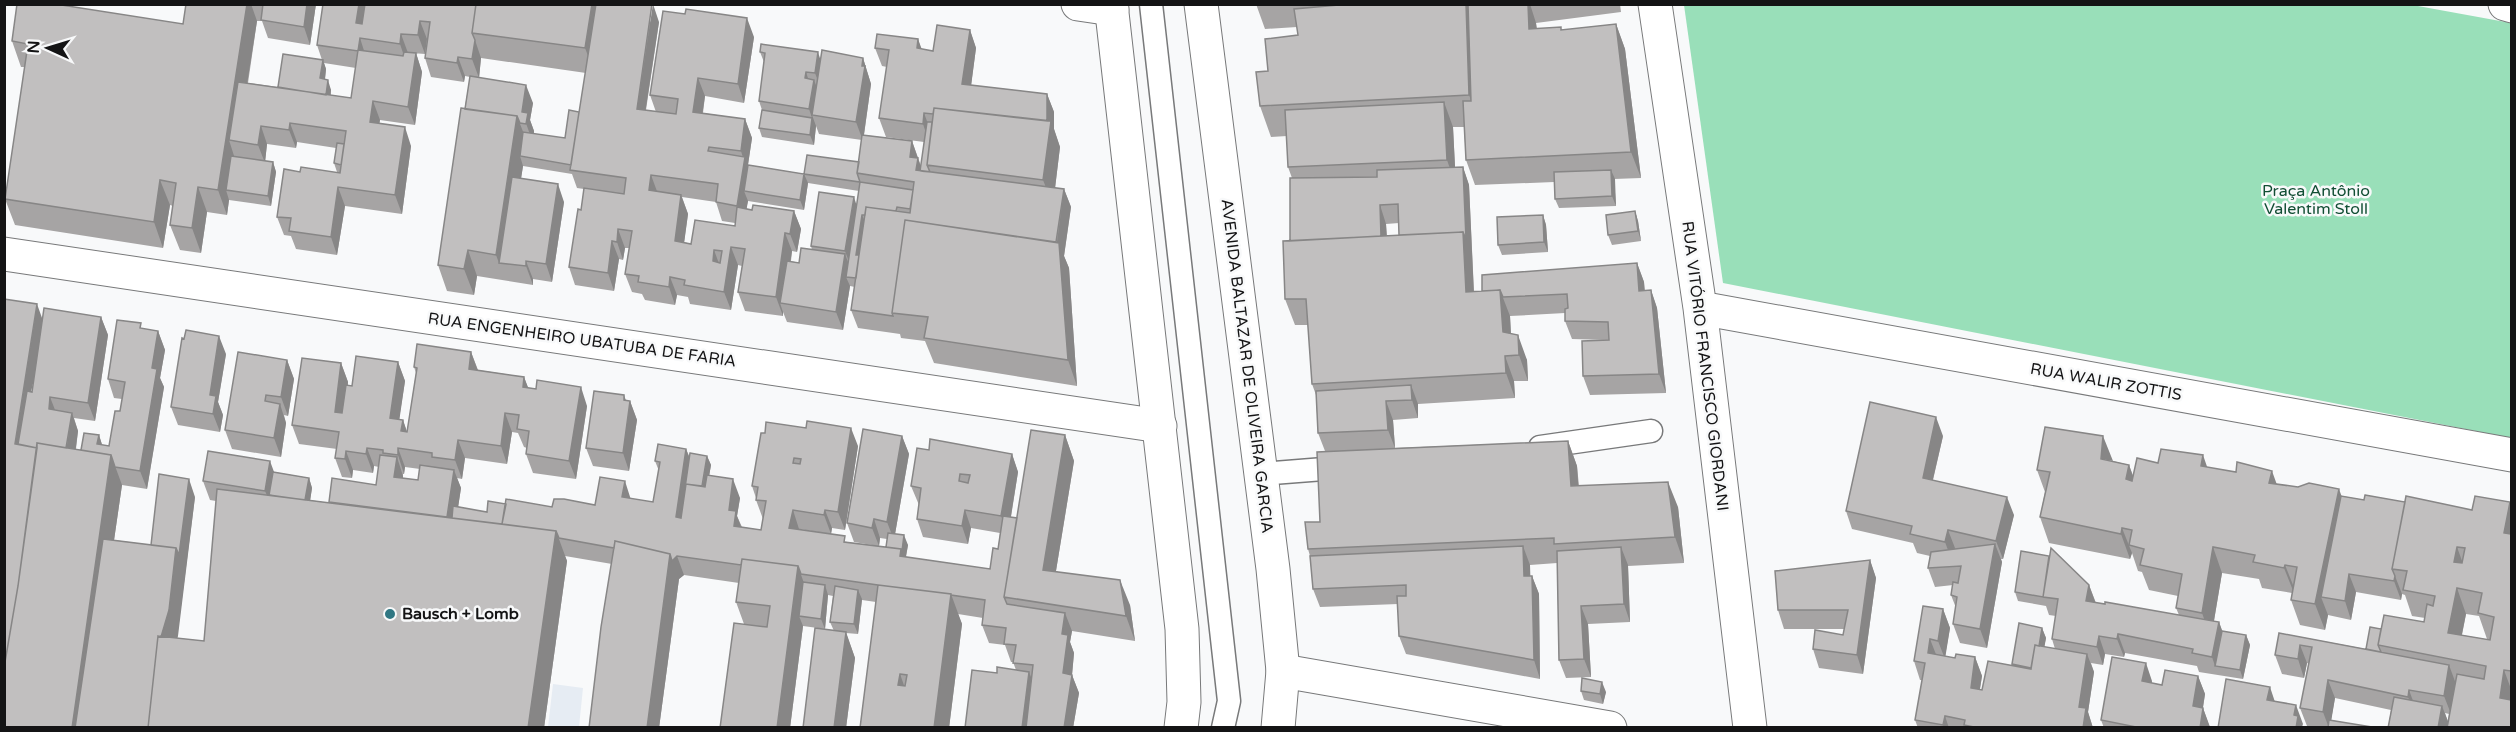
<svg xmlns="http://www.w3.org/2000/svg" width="2516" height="732" viewBox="0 0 2516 732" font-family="'Varela Round',sans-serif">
<rect width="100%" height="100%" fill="#f8f9fa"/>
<!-- built -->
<path fill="#e6ecf3" d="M553,684L583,688L579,727H548Z"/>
<!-- green -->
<path fill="#99dfb9" d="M2407,4L2511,23V438L1723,283L1684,5Z"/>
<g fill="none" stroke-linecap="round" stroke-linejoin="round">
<defs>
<path id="service" d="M1151,4L1229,701L1223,728
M1540,447L1651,431
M1261,474L1349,467"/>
<path id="minor" d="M1655,4L1700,308L1750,728
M2505,4L2512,6
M4,254L1160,426
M1700,308L2512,455"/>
<path id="tertiary" d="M1078,4L1112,9
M1283,671L1610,728"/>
<path id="secondary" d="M1111,4L1182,629L1184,702L1181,728
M1201,4L1273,569L1283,671L1278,728"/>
</defs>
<!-- service casing -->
<use href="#service" stroke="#78797a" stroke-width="25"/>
<!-- minor casing -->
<use href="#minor" stroke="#78797a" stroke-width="35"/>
<!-- tertiary casing -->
<use href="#tertiary" stroke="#78797a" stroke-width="35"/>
<!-- secondary casing -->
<use href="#secondary" stroke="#78797a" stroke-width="35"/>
<!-- service -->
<use href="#service" stroke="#fff" stroke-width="22"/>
<!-- minor -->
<use href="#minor" stroke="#fff" stroke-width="33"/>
<!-- tertiary -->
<use href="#tertiary" stroke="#fff" stroke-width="33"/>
<!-- secondary -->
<use href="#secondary" stroke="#fff" stroke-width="33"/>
</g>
<!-- wall -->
<path fill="#a6a4a4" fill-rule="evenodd" d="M186,4H316L310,45L268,38L262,21H257L248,83L278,87L322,60L317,45L323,4L659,22L646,110L656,112L650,95L754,37L744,103L705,96L703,113L745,119L752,138L748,165L804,174L859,162L862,140L819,134L816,126L814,145L762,137L759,128L762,110L759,101L764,62L760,52L821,60L863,58L871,84L864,135L912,141L921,166L924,142L886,137L879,118L887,67L882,66L875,48L918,39L921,49L933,51L970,30L976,48L971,85L1047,94L1054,112V129L1060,147L1055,188L1064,189L1071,207L1064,256L1069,268L1077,386L934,363L925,341L901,338L900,334L858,328L851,310L855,287L850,286L843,330L787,322L783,312V316L745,311L738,292L742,266L738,265L731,310L690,304L688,297L677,295L675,305L645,300L642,294L632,292L625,274L629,248H625L623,260L619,259L614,291L575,285L569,267L581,210L584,189L577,188L572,174L523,166L521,178L564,202L552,282L533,279V285L477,276L474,295L447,291L438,265L470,77L465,76L464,82L431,77L425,58L427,39L425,54L412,53H416L422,72L415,125L380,120L379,124L411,146L402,214L345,206L337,255L296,249L291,236L284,235L277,217L300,172H337L334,163L336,148L297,142L296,148L267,144L265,161L273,162L276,172L271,206L229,200L227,215L207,212L201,253L180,250L170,225L173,206L170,205L163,248L15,225L5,199L25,67H21L12,41L183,24ZM481,58L586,73L579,112L565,138L534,134V131L530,120L533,103L479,78ZM324,63L356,68L351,98L331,95V90L325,79L326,69ZM808,183L859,191L857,206L811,246L812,250L799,263L791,261L792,251L797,252L801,229L794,211L752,210L746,209L748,201L804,210ZM682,197L716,202L722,221L735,223V226L691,244L684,242L688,214Z
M1256,4H1620L1621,12L1536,23L1537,28L1562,30L1616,24L1625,49L1641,178L1614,179L1616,206L1559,208L1555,199L1554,182L1475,185L1466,160L1464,127H1453L1455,167H1463L1469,185L1474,292L1482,291L1637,263L1644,282L1645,290H1651L1657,308L1666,393L1590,395L1583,376L1607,340L1572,339L1565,321V313L1510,316L1511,333L1527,360L1528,381H1514L1515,398L1418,404V418L1393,420L1395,448L1568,441L1577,466L1579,486L1678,507L1684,563L1628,566L1630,622L1588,624L1591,677L1566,678L1559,660L1557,563L1530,565V576H1532L1539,594L1540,679L1406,654L1399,636L1398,604L1320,607L1313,589L1310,556L1308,549L1320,522L1325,451L1318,433L1316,395L1312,384L1308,325H1295L1285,299L1290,241L1292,178L1288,167L1287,136L1271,137L1260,106L1268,71L1298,35L1297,27L1265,29ZM1399,223V235L1387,236L1386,224Z
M1635,211L1638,221L1641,241L1612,245L1608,235Z
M1543,215L1546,225L1548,252L1502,255L1498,245Z
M101,317L108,335L95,421L74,418L78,431L76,449L81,450L99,435L102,445L109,446L120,411L122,399L114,398L108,379L143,329L158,331L165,350L160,378L164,387L147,489L122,485L114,540L151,545L195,497L177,638L204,641L216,501L210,500L203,481L274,472L309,478L312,488L310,500L329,503L376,485L379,467L374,466L373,473L353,470L352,478L342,477L335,458L337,449L299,444L292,425L341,363L348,382V385L352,386L398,362L405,381L399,419L403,420L407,432L416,373L414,367L471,352L478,370L524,377L528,388L587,406L576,479L533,473L526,454L527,448L524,447L518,433L512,432L507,464L465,458L462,479L457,478L461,488L458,507L487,512L506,504L552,507L595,505L631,499L653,502L659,471L655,461L686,449L690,458L707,456L711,465L709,476L740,498L737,516L742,527L761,530L763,519L756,500V498L752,486L761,433L858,446L845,530L832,528L831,534L799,529V530L847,542L878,546L854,542L847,523L902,436L909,454L895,534L908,545L906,557L990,569L998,549L1000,533L971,528L968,544L923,537L917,519L919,505L911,486L929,450L1012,454L1018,472L1011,517L1017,518L1065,435L1074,461L1056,571L1130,605L1135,641L1072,631L1070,642L1074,653L1072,675L1079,693L1073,728H965L997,673L1016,670L1013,662H1011L1005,645L989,643L982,625L983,618L958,614L962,624L949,728H860L876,602L862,600L858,634L846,633L855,658L846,728H803L834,631L830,622L833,596L828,595L825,629L803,626L790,728L744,624L736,602L739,583L684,575L679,579L659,728H589L612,564L565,556L567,561L544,728H4L42,320ZM405,467L420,469L418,480L403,478V474H404ZM880,538L887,539L886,547L879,546Z
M226,354L218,402L223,415L220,432L178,425L171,407Z
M287,360L294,379L288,416L284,415L286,423L281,457L232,449L225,430Z
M626,400L630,401L637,420L629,471L593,466L586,448Z
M1943,436L1933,480L2014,515L2003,559H2001L2002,562L1987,648L1960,643L1953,624L1956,608L1951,595L1953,585L1935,587L1928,568L1930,556L1917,553L1913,543L1852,529L1846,511Z
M2113,461L2129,465L2133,476L2158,463L2207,467L2276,484L2364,500L2405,502L2472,510L2511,505V728H2388L2391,710L2335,698L2331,720L2372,728H2315L2307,726L2300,708L2309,664L2307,663L2304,678L2282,674L2275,655L2279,633L2366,649L2381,629L2424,622L2425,618L2412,616L2405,595L2402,594L2401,600L2356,592L2351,620L2328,615L2325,630L2300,625L2291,600L2292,593L2262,588L2259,579L2222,573L2214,621L2219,622L2222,631L2246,635L2250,645L2243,679L2199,672L2197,666L2125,653L2124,657L2105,654L2103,665L2091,663L2094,672L2088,712L2093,728H1918L1915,720L1922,680H1920L1914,661L1943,609L1950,628L1945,656L1955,658L1975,657L1982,676L1980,689L1982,690L2012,665V664L2042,628L2046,638L2044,647L2055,649L2052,639L2056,616L2049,615L2046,606L2018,601L2015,592L2089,585L2096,603L2179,615L2176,608L2178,596L2149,590L2142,572L2138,571L2132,553L2130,559L2049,543L2040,517L2045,492L2037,470ZM2466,614L2479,616L2487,639H2490V640L2462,635ZM2445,713L2449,714L2448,722Z
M1870,560L1876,578L1863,674L1819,668L1813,649L1843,635L1844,629H1784L1778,610Z
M2198,676L2205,694L2203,708L2210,728H2104L2101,720L2152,681V683L2162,685Z
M1581,691L1606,692L1603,704L1584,700Z"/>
<!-- shaded-wall -->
<path fill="#878686" d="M247,4H251L257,21L238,142L229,140L235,159L226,190L229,200L227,215L218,190Z
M307,4H316L310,45L304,27Z
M359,4H369L362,39L356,23Z
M592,4H601L595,74L585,48Z
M653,4L659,22L643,127L637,109Z
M1466,4H1476L1481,126L1469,95Z
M1528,4H1530L1536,23L1538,54L1529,29Z
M747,18L754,37L744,103L738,84Z
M420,21L427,39L425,54L418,35Z
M1616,24L1625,49L1641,178L1631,152Z
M970,30L976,48L969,102L962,84Z
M401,34L408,53L406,62L400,44Z
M360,38L366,57L358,51Z
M918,39L925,58L917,48Z
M475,40L481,58L479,78L472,59Z
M818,52L824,71L822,92L815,73Z
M416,53L422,72L415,125L408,107Z
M458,57L465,76L464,82L457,63Z
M863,58L871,84L863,141L856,122Z
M323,60L326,69L324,88L320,78Z
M806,72L812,91L814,80L821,98L812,115L816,126L814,145L810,135L812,118L809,109L805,78Z
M698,78L705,96L700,130L693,112Z
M328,80L331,90L328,112L325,103Z
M526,85L533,103L530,120L534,131L533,143L522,112Z
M1047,94L1054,112V129L1060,147L1053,205L1043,180Z
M373,101L380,120L376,141L370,122Z
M1444,102L1453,127L1456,186L1447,160Z
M924,113L931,132L929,142L923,124Z
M517,116L527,142L520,156L523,166L508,264L499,263L496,255Z
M745,119L752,138L744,191L748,201L744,224L737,206L744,161L741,151Z
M290,123L297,142L296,148L289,130Z
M261,126L267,144L265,163L258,145Z
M405,127L411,146L402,214L395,195Z
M912,141L924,176L919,179L910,157Z
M273,162L276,172L271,206L268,196Z
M1463,167L1469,185L1475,318L1466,292L1463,232Z
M1611,170L1615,179L1616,206L1612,196Z
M804,174L808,183L804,210L800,200Z
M651,175L658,194L649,190Z
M160,180L170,205L163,248L154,222Z
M558,184L564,202L552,282L546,264Z
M198,187L207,212L201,253L192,228Z
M338,187L345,206L337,255L331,237Z
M1064,189L1071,207L1064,256L1069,268L1077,386L1068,360L1056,249Z
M681,195L688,214L682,259L675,241Z
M854,197L860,216L852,270L845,251Z
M1380,205L1386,224L1388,263L1381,245Z
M794,211L801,229L797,252L790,234Z
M1635,211L1638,221L1641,241L1638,231Z
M862,215L866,224L860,265L856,255Z
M1543,215L1546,225L1548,252L1544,242Z
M618,229L625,248L623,260L617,242Z
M785,233L792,251L784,304L780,303L783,312V316L776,297Z
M612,241L619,259L614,291L608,273Z
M731,247L738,265L731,310L724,292Z
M468,250L477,276L474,295L464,269Z
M714,250L721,269L713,261Z
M845,254L852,273L846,277L850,286L843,330L836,312Z
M526,261L533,279V285L526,266Z
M1637,263L1644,282L1645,309L1639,291Z
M670,277L677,295L675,305L669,287Z
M1500,290L1510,316L1512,357L1503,332Z
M1651,290L1657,308L1666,393L1659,374Z
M37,304L46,329L17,451L15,444Z
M101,317L108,335L95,421L88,403Z
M158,331L165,350L160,378L164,387L147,489L140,471L152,368Z
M1518,335L1527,360L1528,381L1519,355Z
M219,336L226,354L218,402L223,415L220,432L213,414L210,395Z
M471,352L478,371L469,369Z
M1505,356L1514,381L1515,398L1506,373Z
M287,360L294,379L288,416L281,397Z
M398,362L405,381L397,436L390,418Z
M341,363L348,382L342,430L335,412Z
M524,377L531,395L523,387Z
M1411,385L1418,404V418L1412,400Z
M581,387L587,406L576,479L569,461Z
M624,395L629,409L630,401L637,420L629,471L623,453Z
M50,397L57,415L49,409Z
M1386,401L1393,420L1395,448L1388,430Z
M280,404L286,423L281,457L274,438Z
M72,413L78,431L72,477L65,458Z
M505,413L512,432L507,464L501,446Z
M1936,417L1943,436L1929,496L1923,478Z
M403,420L409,438L401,431Z
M851,428L858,446L845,530L838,512Z
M99,435L105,454L97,444Z
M1065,435L1074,461L1052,595L1043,570Z
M902,436L909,454L894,540L887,522Z
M2103,436L2113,461L2101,459Z
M458,440L465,458L462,479L455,460Z
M1568,441L1577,466L1580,511L1571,486Z
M367,448L374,466L373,473L366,454Z
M398,448L405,467L404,474L398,455Z
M686,449L693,467L683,535L676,517Z
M346,451L353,470L352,478L345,459Z
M1012,454L1018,472L1008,534L1001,516Z
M111,455L122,485L87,728H72Z
M2203,455L2212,481L2201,466Z
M707,456L711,465L705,500L702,490Z
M397,457L403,476L401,496L394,477Z
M270,461L277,480L269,500L265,491Z
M2129,465L2138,490L2126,479Z
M454,470L461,488L455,528L447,519Z
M2272,471L2281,496L2269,483Z
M309,478L312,488L308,515L304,506Z
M189,479L195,497L178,636L169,667L160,642Z
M733,479L740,498L737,516L742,529L741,545L729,510Z
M625,481L631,500L622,497Z
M1668,482L1678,507L1684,563L1675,537Z
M2339,489L2348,514L2321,597L2328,615L2325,630L2315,604Z
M2007,497L2014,515L2003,559L1996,541Z
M2510,502L2511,505V553L2504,533Z
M793,510L799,529L796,547L789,528Z
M825,510L832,528L831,534L824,515Z
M965,510L971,528L968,544L962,526Z
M874,519L880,538L879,546L872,528Z
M2122,528L2132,553L2130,559L2121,534Z
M1948,530L1955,548L1952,561L1945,542Z
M556,531L567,561L544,728H528Z
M904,535L908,545L905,561L900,556Z
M1995,544L2002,562L1987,648L1980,629Z
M1523,546L1530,565L1531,595L1524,576Z
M1621,547L1628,565L1630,622L1624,604Z
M2213,547L2222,573L2211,638L2202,613Z
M2457,547L2466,572L2454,562Z
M670,554L677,556L684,575L679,579L659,728H647Z
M1870,560L1876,578L1863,674L1857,655Z
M2285,565L2295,590L2294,593L2284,568Z
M798,566L807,592L799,616L803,626L790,728H777Z
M2349,574L2356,592L2351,620L2345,601Z
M1532,576L1539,594L1540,679L1534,660Z
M2395,576L2402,594L2401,600L2394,581Z
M1120,580L1130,605L1135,641L1126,616Z
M825,585L828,595L825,629L821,619Z
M2089,585L2096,604L2086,601Z
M2457,588L2466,614L2457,658L2448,633Z
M858,590L862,599L858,634L854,624Z
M951,594L962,624L949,728H934Z
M1581,606L1588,624L1591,677L1584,659Z
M1943,609L1950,628L1945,659L1938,641Z
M1065,613L1072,631L1070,642L1074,653L1072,675L1079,693L1073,728H1064L1062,634Z
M2219,622L2226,641L2215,666L2212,657Z
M2042,628L2046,638L2039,678L2036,669Z
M846,632L855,658L846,728H834Z
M2118,634L2125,653L2124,657L2117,639Z
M2246,635L2250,645L2243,679L2240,670Z
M2099,636L2105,654L2103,665L2097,647Z
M1930,639L1937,657L1928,653Z
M2300,645L2307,663L2304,678L2298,659Z
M2087,654L2094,672L2088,712L2093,728H2083L2079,707Z
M1975,657L1982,676L1977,706L1971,688Z
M2146,663L2152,681L2149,700L2142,681Z
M2449,665L2456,684L2451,714L2444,696Z
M2504,670L2511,689V708L2500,698Z
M1029,672L1039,697L1035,728H1022Z
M900,674L911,705L898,685Z
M2198,676L2205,694L2200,725L2193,706Z
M2328,680L2335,698L2330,728H2329L2323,712Z
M1602,682L1606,692L1603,704L1600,694Z
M2270,687L2276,705L2267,700Z
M2409,690L2416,709L2415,715L2408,697Z
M2296,705L2303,724L2302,727L2296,728L2294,715Z
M2442,706L2449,724L2448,728H2438Z
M2203,708L2210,727V728H2200Z
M1945,716L1949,728H1944L1943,725Z"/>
<!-- building -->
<path fill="#c1bfbf" stroke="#878686" stroke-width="1.5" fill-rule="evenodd" d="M17,4H55L183,24L186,4H247L218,190L198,187L192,228L170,225L176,183L160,180L154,222L5,199L28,44L12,41Z
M263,4H307L304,27L261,20Z
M323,4H359L356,23L362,24L365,4H476L472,33L475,40L472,59L458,57L457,63L425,58L430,22L420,21L418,35L401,34L400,44L360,38L358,51L317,45Z
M476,4H592L585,48L472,33Z
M596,4H652L637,109L676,114L678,99L650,95L663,11L685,14L686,9L747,18L738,84L698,78L693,112L745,119L741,151L709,147L708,151L745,157L737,206L716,202L718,184L651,175L649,190L681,195L675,241L691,244L695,220L735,226L737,207L752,210L753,205L794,211L790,234L785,233L776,297L738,292L745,249L731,247L724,292L684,285L685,280L670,277L669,287L638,282L639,276L625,274L632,231L618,229L617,242L612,241L608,273L569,267L578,209L581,210L584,188L624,194L626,178L570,170ZM714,250L722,251L720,263L713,261Z
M1350,4H1466L1469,95L1260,106L1256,72L1268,71L1265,39L1298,35L1294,9Z
M1468,4H1528L1529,29L1561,27V30L1616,24L1631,152L1466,160L1463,101H1471Z
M937,25L970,30L962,84L1047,94V121L934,108L933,114L924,113L923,124L879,118L889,50L875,48L877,34L918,39L917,48L933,51Z
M761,44L818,52L815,73L806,72L805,78L814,80L809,109L759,101L765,53L760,52Z
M358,50L403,56L404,52L416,53L408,107L373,101L370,122L405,127L395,195L338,187L331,237L289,231L291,218L277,217L284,169L300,172L301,167L340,173L346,131L290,123L289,130L261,126L258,145L229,140L238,82L351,98Z
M822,50L863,58L862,66H865L856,122L812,115Z
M283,54L323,60L320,78L328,80L326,95L278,87Z
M470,76L526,85L522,112L528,113L526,124L520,123L517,116L465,109Z
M1444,102L1447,160L1288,167L1285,110Z
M461,108L517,116L496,255L468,250L464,269L438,265Z
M934,108L1051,121L1043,180L927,165Z
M569,110L579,112L571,165L520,156L523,132L565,138Z
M762,110L812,118L810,135L759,128Z
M927,122H932L927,165L930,172L920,171Z
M862,135L912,141L910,157L918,158L916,170L1064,189L1056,242L905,220L892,313L893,316L851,310L866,207L910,213L914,182L857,173Z
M337,143L344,144L341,165L334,163Z
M807,155L859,162L857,173L860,182L804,174Z
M231,156L273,162L268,196L226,190Z
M748,165L804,174L800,200L744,191Z
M1463,167L1466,239L1463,232L1399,235L1398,204L1380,205L1381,236L1290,241V178L1377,177V170Z
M1611,170L1612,196L1555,199L1554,172Z
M512,177L558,184L546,264L526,261V266L499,263Z
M860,182L913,190L910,209L897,207L896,211L866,207L865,215H862L856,255H859L856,278L846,277Z
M819,192L854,197L845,251L811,246Z
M1635,211L1638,231L1608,235L1606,215Z
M1543,215L1544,242L1498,245L1497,217Z
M905,220L1059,243L1068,360L924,338L928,317L892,313Z
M1463,232L1466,292L1500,290L1503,332L1518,335L1519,355L1505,356L1506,373L1312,384L1306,299H1285L1283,241Z
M801,248L845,254L836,312L780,303L787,261L799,263Z
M1637,263L1639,291L1651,290L1659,374L1583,376L1582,341L1609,340L1608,322L1565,321V309L1568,308L1567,294L1503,297L1500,290L1482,291V275Z
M4,299L37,304L15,444L37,448L18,586L4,668Z
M44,308L101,317L88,403L50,397L49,409L72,413L66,448L37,443V448L18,444L27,391L32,392Z
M117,320L141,323L140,328L158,331L152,368L157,369L140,471L115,467L111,455L81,450L84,433L99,435L97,444L109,446L115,411H120L125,382L108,379Z
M186,330L219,336L210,395L216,396L213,414L171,407L182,338L184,339Z
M417,344L471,352L469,369L524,377L523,387L536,389L537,380L581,387L569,461L526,454L529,431L517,429L519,415L505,413L501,446L458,440L455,460L432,457V453L398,448V455L383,453V450L367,448L366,454L346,451L345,459L335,458L339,432L292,425L302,358L341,363L335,412L342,413L346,385L352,386L356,356L398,362L390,418L403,420L401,431L407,432L417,368L414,367Z
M238,352L287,360L281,397L266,395L265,401L280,404L274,438L225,430Z
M1411,385L1412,400L1386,401L1388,430L1318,433L1316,391Z
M594,391L624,395V400L630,401L623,453L586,448Z
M1870,402L1936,417L1923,478L2007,497L1996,541L1948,530L1945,542L1910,534L1912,526L1846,511Z
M807,421L851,428L838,512L825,510L824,515L793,510L789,528L845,536L844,542L901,549L900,556L990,569L993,548L998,549L1003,516L1017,518L1004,597L1007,604L1065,613L1062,634L1068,635L1063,673L1072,675L1064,728H1026L1033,665L1013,663L1016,645L1004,644L1006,628L982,625L985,600L951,595V594L878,585L801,574L798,566L742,559L741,565L677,556L672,561L670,554L615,541L614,548L559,538L556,531L502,524L506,499L552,507L554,499H564L595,505L600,477L625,481L622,497L653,502L660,462L655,461L658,444L686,449L676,517L681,518L686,484L705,487L707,475L733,479L729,510L736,511L734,526L761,530L766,501L756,500L758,487L752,486L761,433H765L766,422L806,428ZM794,458L801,459L800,464L793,463Z
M2045,427L2103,436L2101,459L2129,465L2126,479L2132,481L2137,458L2158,463L2161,449L2203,455L2201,466L2236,472L2237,462L2272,471L2269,483L2298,487L2309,483L2339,489L2315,604L2291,600L2297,567L2285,565L2284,568L2253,562L2255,555L2213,547L2202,613L2176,608L2182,574L2140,565L2144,549L2129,545L2132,530L2122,528L2121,534L2040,517L2050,472L2037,470Z
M863,429L902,436L887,522L874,519L872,528L847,523Z
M1031,430L1065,435L1043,570L1120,580L1126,616L1004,597Z
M930,439L1012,454L1001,516L965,510L962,526L917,519L921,488L911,486L917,448L929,450ZM960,474L970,475L968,483L959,481Z
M1568,441L1571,486L1668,482L1675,537L1554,544V538L1308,549L1305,522H1320L1317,452Z
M37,443L111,455L72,728H4V668L18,586Z
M208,451L270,461L265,491L203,481Z
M690,453L707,456L702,486L686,484L685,488Z
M380,455L397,457L394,477L418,480L420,465L454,470L447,517L329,502L332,478L376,485Z
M273,472L309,478L305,500L269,495Z
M159,474L189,479L179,555L176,548L151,545Z
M217,489L556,531L528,728H148L158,636L204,641Z
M2365,495L2405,502L2392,569L2395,576L2394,581L2349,574L2345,601L2321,597L2341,496L2364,500Z
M2406,496L2472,510L2475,496L2510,502L2504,533L2510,534L2511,527V671L2504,670L2500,698L2511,700V728H2447L2457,674L2484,679L2486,666L2378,645L2384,615L2424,622L2427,604L2433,606L2435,596L2403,590L2407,571L2392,569ZM2457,547L2465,548L2462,563L2454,562ZM2457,588L2482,593L2478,613L2494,617L2490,640L2448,633Z
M488,501L506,504L502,524L452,518L453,506L487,512Z
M888,533L904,535L902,551L901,549L886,547Z
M103,539L176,548L169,610L161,637L158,636L148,728H75Z
M615,541L670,554L647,728H589L601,627Z
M1995,544L1980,629L1953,624L1957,597L1951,595L1953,582L1958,583L1961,566L1928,568L1931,552Z
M1523,546L1524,576H1532L1534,660L1399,636L1397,596H1406V585L1313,589L1310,556Z
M1621,547L1624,604L1581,606L1584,659L1559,660L1557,551Z
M2051,548L2089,585L2086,601L2105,604V602L2219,622L2212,657L2192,653L2193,649L2118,634L2117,639L2099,636L2097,647L2052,639L2058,599L2043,597Z
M2021,551L2049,556L2043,597L2015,592Z
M742,559L798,566L777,728H720L734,623L767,627L770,606L736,602Z
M1870,560L1857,655L1813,649L1815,630L1843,635L1848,610H1778L1775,571Z
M803,582L825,585L821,619L799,616Z
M878,585L951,594L934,728H860ZM900,674L907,675L905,686L898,685Z
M835,586L858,590L854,624L830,622Z
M1923,606L1943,609L1938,641L1930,639L1928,653L1955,658L1956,654L1975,657L1971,688L1982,690L1988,661L2031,669L2035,645L2087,654L2079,707L2086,708L2083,728H1979L1964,725L1965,720L1945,716L1943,725L1915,720L1925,663L1914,661Z
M2019,623L2042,628L2039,646L2035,645L2031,668L2012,664Z
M2370,627L2381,629L2378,645L2381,652L2366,649Z
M815,628L846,632L834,728H803Z
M2222,631L2246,635L2240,670L2215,666Z
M2279,633L2449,665L2444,696L2409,690L2408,697L2328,680L2323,712L2300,708L2312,647L2300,645L2298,659L2275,655Z
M2112,657L2146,663L2142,681L2162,685L2165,670L2198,676L2193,706L2203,708L2200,728H2141L2101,720Z
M997,667L1029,672L1022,728H965L972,670L997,673Z
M1582,678L1602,682L1600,694L1581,691Z
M2226,679L2270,687L2267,700L2296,705L2294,715L2298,716L2296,728H2218Z
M2394,697L2442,706L2438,728H2388Z
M2329,720L2372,727L2328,728Z"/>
<!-- markers -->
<circle fill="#307783" stroke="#f8f9fa" stroke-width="2" cx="390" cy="614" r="6"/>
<g text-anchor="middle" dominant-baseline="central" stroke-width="5" stroke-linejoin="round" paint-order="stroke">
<!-- park labels -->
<g font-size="16" fill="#114e34" stroke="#f8f9fa">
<text x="2316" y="191">Praça Antônio<tspan x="2316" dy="18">Valentim Stoll</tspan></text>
</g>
<!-- street labels -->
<g font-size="16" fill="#141415" stroke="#f8f9fa">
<text transform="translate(582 340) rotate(8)">RUA ENGENHEIRO UBATUBA DE FARIA</text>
<text transform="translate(1247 366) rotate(83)">AVENIDA BALTAZAR DE OLIVEIRA GARCIA</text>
<text transform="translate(1705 366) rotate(83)">RUA VITÓRIO FRANCISCO GIORDANI</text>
<text transform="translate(2106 382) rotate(10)">RUA WALIR ZOTTIS</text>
</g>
<!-- poi labels -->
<g font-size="16" font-weight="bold" fill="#141415" stroke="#f8f9fa" text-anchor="start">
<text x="402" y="614">Bausch + Lomb</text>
</g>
</g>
<!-- border -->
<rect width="2516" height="732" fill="none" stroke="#141415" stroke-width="12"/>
<!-- north arrow -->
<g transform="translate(48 48) rotate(274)" stroke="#f8f9fa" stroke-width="4.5" paint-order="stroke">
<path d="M0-4.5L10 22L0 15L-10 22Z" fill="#141415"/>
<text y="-9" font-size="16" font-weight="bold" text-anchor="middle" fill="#141415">N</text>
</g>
</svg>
